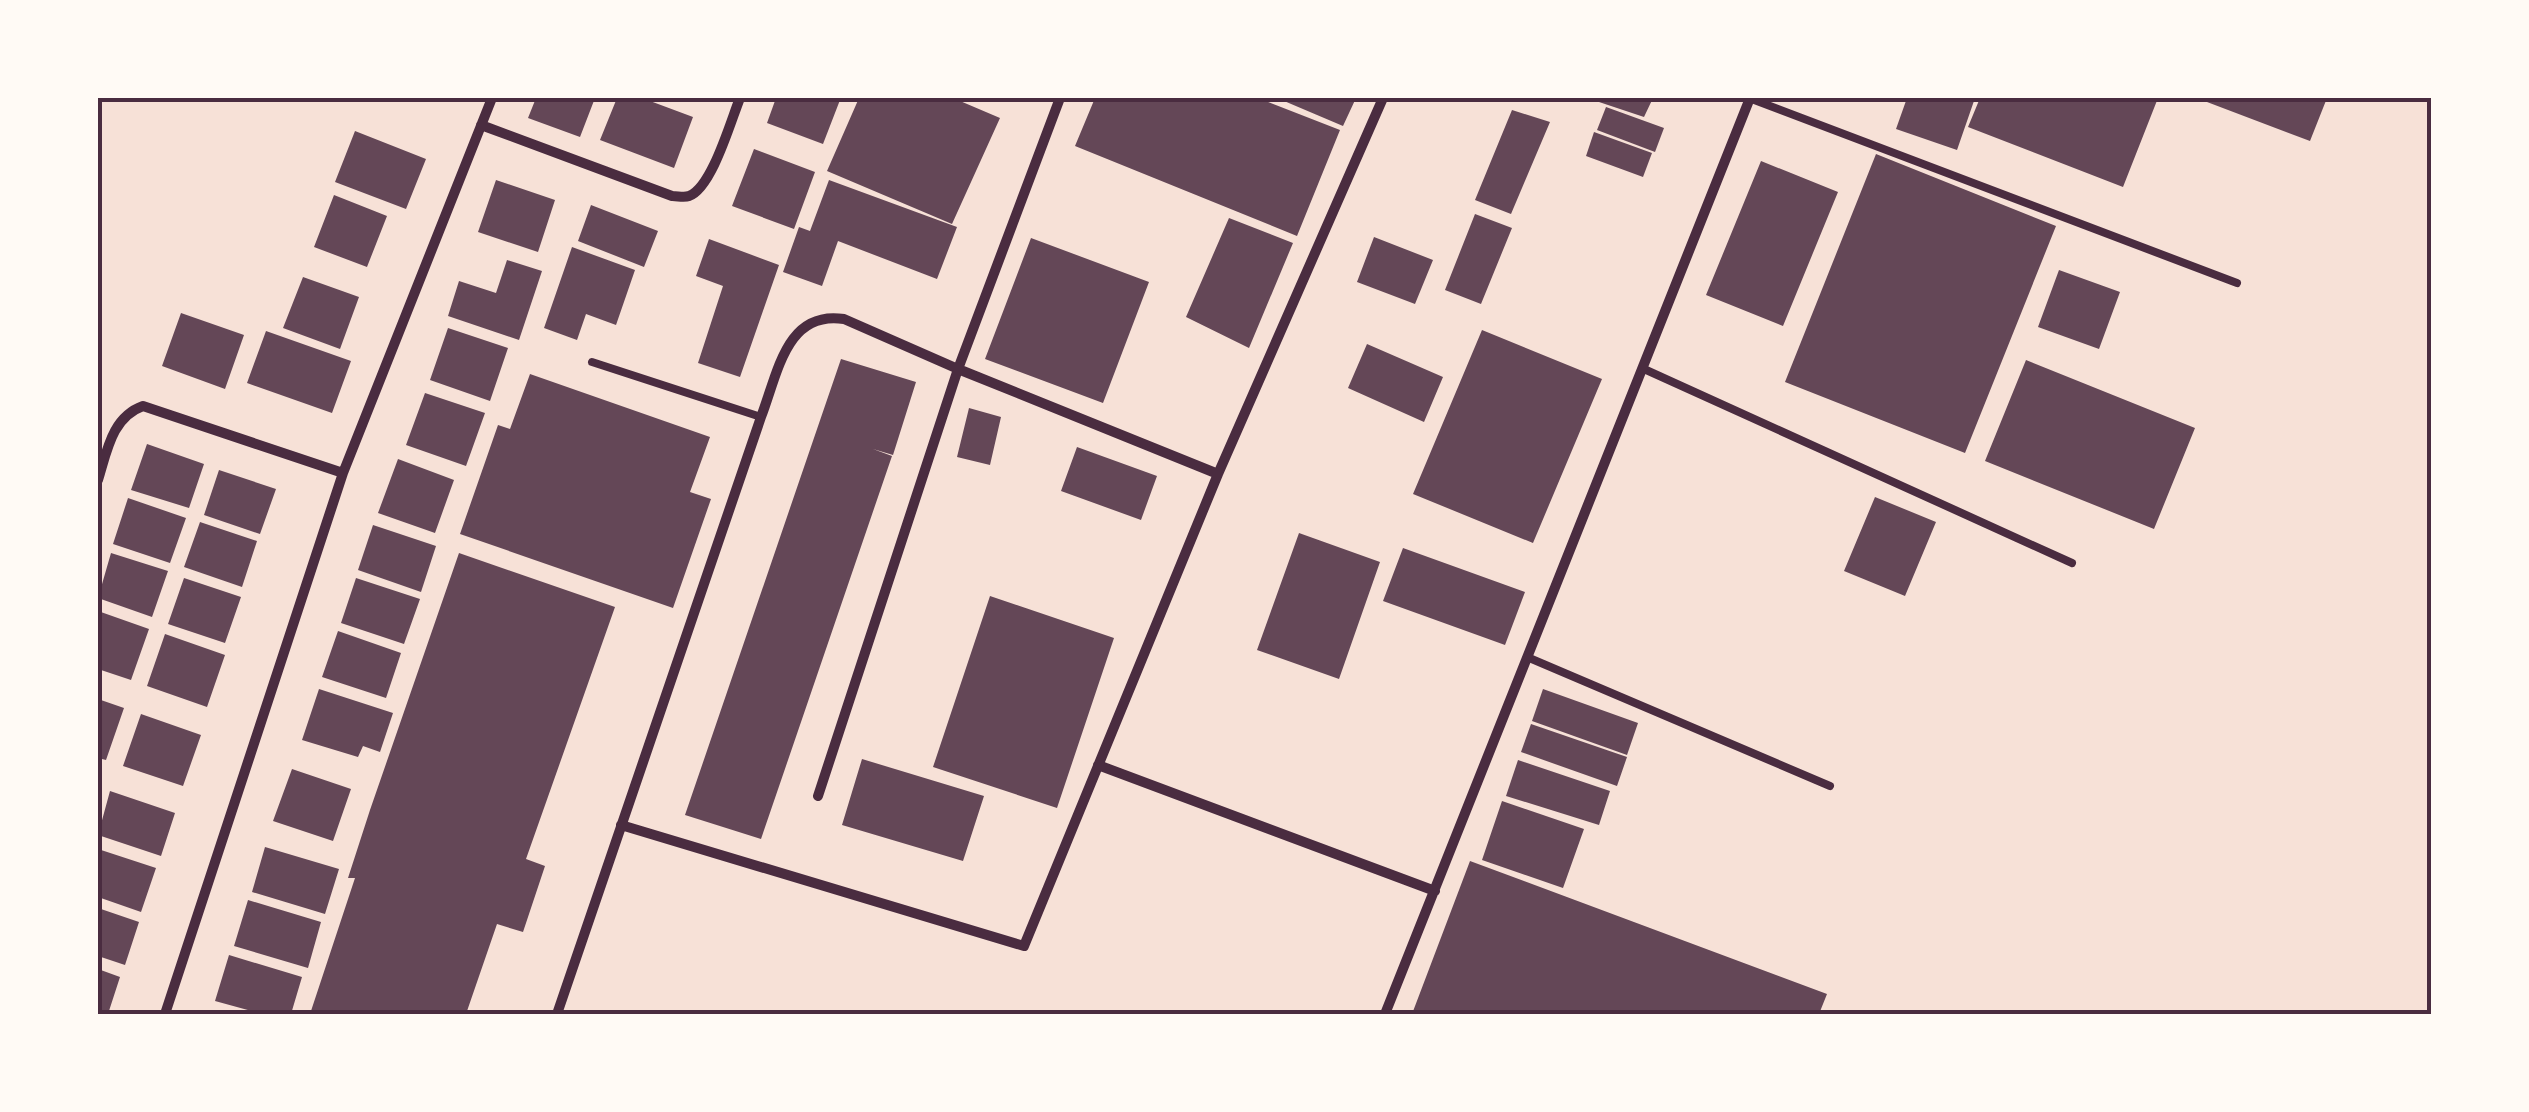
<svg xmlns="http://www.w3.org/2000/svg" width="2529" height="1112" viewBox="0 0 2529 1112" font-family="'Alegreya Sans',sans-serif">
<rect width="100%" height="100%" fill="#f7e1d7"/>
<!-- building -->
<path fill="#644757" d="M536,98H595L580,137L528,118Z
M617,98H642L693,117L674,168L600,140Z
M776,98L840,100L823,144L767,123Z
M859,98H953L1000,118L952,224L827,171Z
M1095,98H1258L1340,130L1297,236L1075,146Z
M1277,98H1356L1343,126Z
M1587,98H1653L1644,117Z
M1907,98H1975L1957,150L1896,129Z
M1980,98H2158L2123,187L1968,127Z
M2209,98H2327L2310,141L2207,102Z
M1606,107L1664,128L1655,152L1597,130Z
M1512,110L1550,122L1511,214L1475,200Z
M355,131L426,159L406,209L335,182Z
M1594,132L1652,153L1643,177L1586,156Z
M754,149L815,172L794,229L732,206Z
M1876,154L2056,226L1965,453L1785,382Z
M1761,161L1838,192L1783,326L1706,295Z
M496,180L555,200L538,252L478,232Z
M829,180L957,227L937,279L838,241L822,286L783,272L799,227L810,231Z
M334,195L387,216L367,267L314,247Z
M591,205L658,231L644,267L578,241Z
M1475,214L1512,228L1481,304L1445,290Z
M1229,218L1293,243L1249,348L1186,317Z
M1374,237L1433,260L1415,304L1357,282Z
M1031,238L1149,282L1103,403L985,359Z
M709,239L779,265L740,377L698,363L723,286L696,276Z
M572,247L635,270L616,325L586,314L577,340L544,328Z
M507,260L542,271L519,340L448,316L459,281L496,293Z
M2059,270L2120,292L2099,349L2038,327Z
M303,277L359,297L340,349L283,328Z
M181,313L244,335L225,389L162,366Z
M448,328L508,348L490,401L430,380Z
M1482,330L1602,379L1533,543L1413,494Z
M266,331L351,361L332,413L247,383Z
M1367,344L1443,377L1424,422L1348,388Z
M841,359L916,382L893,455L873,449L892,456L761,839L685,815Z
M2026,360L2195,428L2154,529L1985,461Z
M530,374L710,437L690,492L711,499L673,608L460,534L498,425L510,429Z
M425,393L485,413L466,466L406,445Z
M969,408L1001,417L990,465L957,457Z
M147,444L204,464L189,508L131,490Z
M1077,447L1157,476L1141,520L1061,491Z
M398,459L454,480L435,533L378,513Z
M219,470L276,489L260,534L204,515Z
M1875,497L1936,522L1905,596L1844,571Z
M128,498L186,518L170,563L113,544Z
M200,522L257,541L242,587L184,567Z
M373,525L436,546L421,592L358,570Z
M1299,533L1380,562L1339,679L1257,650Z
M1403,548L1525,592L1505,645L1383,601Z
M111,553L168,571L152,617L98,598Z
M459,553L615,607L526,859L545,866L523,932L497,924L466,1014H310L355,878H348L370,810Z
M184,578L241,597L225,643L168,624Z
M356,578L420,599L404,644L341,623Z
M990,596L1114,638L1057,808L933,767Z
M98,611L149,629L131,680L98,669Z
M338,631L401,653L386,698L322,677Z
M165,634L225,655L207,707L147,686Z
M319,689L393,713L380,752L363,746L358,757L302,740Z
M1543,689L1638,723L1627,755L1532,721Z
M98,699L124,708L106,760L98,758Z
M141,714L201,735L183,786L123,766Z
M1531,724L1627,757L1617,786L1521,752Z
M862,759L984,796L963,861L842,825Z
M1518,760L1610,791L1599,825L1506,796Z
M292,769L351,789L333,841L273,821Z
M110,791L175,813L161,856L98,835Z
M1502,801L1584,829L1563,888L1482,860Z
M265,847L339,869L325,914L252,892Z
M98,849L156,868L141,912L98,897Z
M1470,861L1827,994L1819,1014H1412Z
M248,900L321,922L308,968L234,946Z
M98,908L139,922L125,965L98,956Z
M229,955L302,977L291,1014H262L215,1001Z
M98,969L120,977L108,1014H98Z"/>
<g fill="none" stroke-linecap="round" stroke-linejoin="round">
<!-- service -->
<path stroke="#4a2c40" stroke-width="8" d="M1749,98L2237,283
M592,362L761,417
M1644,369L2072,563
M1527,657L1830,786"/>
<!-- minor -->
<path stroke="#4a2c40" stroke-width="10" d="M481,125L672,196C678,196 684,198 689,196C712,188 731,120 740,98
M98,480C107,451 112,417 143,406L343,473
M1098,765L1435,891
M818,796L958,369L1218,474
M621,825L1024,946L1218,474L1383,98
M165,1014L343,473L492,98
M557,1014L761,417C778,373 786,310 844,319L958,369L1060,98
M1385,1014L1750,98"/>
</g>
<!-- border -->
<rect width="2529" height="1112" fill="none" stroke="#fffaf5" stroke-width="200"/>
<rect x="100" y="100" width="2329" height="912" fill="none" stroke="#4a2c40" stroke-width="4"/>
</svg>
